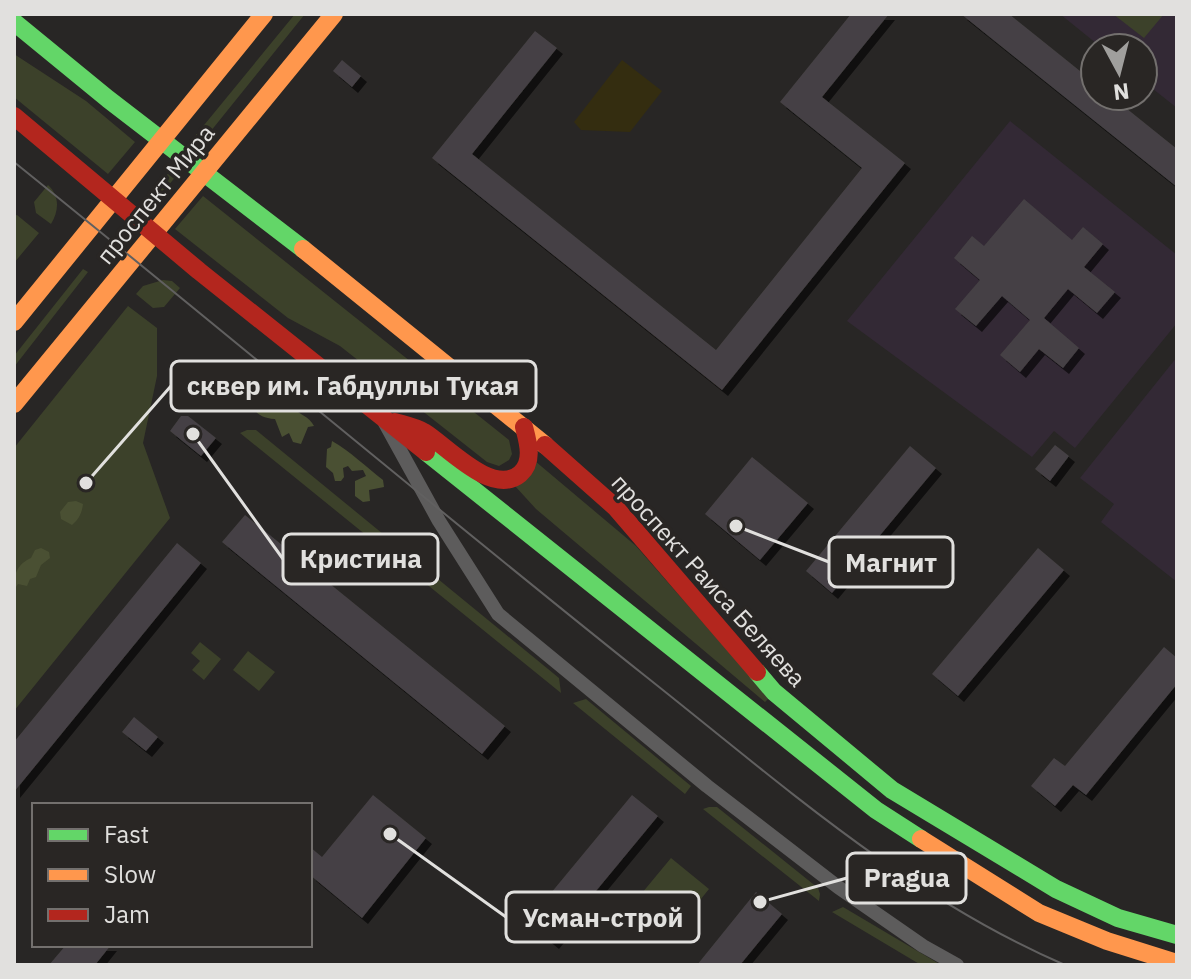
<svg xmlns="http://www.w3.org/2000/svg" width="1191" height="979" viewBox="0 0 1191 979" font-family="'IBM Plex Sans',sans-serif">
<defs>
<filter id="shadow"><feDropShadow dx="6" dy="6" stdDeviation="0" flood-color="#0009"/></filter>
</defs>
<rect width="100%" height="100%" fill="#282625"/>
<!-- education -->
<path fill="#332935" d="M1060,14H1177V108L1143,81V48H1102Z
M1010,121L1177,255V323L1075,448L1054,431L1032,457L847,321Z
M1177,357V582L1101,522L1114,504L1080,478Z"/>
<!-- green -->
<path fill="#3c412a" d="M295,14H305L198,147L191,141Z
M1113,14H1164L1144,38Z
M14,54L86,101L135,142L108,174L14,97Z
M175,165L181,170L155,202L149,197Z
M48,185C60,196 59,211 51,224L36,213L34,202Z
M203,196L509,440L512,454L509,460L499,466L487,462L340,346L288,318L175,229Z
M17,215L39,233L14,263V216Z
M83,269L88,272L14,367V356Z
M163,280L172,281L180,288L164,307L153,308L136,294L143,286Z
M128,306L157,328V376L143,443L170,518L14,711V448Z
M247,430H256L559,678L561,693L240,433Z
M535,461L636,546L769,698L765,702L536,509L515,486Z
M200,642L221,659L204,680L192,670L200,661L191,653Z
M248,651L275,672L259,691L233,670Z
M586,699L691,786L685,794L573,703Z
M709,807H717L818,888L820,894L819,901L703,809Z
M671,858L709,889L680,925L642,893Z
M843,907L941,965H921L832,912Z"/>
<!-- forest -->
<path fill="#4a5033" d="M232,360H237L241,369L245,366L252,372L253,385L257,384L258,377C271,387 281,398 293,408C300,415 309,416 314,426L308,427L301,444L293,442L289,433L282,437L275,419C258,418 251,410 249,394L235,402L229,394L226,376L233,366Z
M332,441C350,451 366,467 383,480L384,487L369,490L370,501L363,502L355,496V481L366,476L363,470L352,471L348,466L343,468L344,477L341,481H335L333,473L326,467L327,449L331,447Z
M76,501L83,504C82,513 79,519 72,525L61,519L60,512L68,502Z
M41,548L49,552L50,558L41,565L36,577L30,579L27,586L18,584L14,590C14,575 16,565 31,558L35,550Z"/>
<!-- sand -->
<path fill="#342d10" d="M622,60L662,91L630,132L581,130L574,122Z"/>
<!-- building -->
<path fill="#454144" filter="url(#shadow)" d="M851,14H889L822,97L905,163L722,390L432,158L535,31L557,48L472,154L716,350L862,168L780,102Z
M961,14H1009L1095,83V96H1111L1177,149V187Z
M342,60L361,76L352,87L333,71Z
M1024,199L1072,240L1083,227L1103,244L1084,267L1115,292L1097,313L1068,289L1044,318L1079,348L1063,368L1039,349L1020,372L1000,355L1030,320L1002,296L976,326L955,309L980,280L954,258L972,236L984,246Z
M181,416H188L216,438L201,456L170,431Z
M1055,445L1069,456L1050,481L1035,469Z
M910,446L936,468L832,593L806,571Z
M752,457L808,503L760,560L705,514Z
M245,515L505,726L482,754L222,542Z
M177,543L201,563L14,792V742Z
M1038,548L1064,570L958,696L932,674Z
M1164,647L1177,658V684L1086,795L1073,785L1055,806L1031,786L1054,758L1065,766Z
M134,717L158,737L146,751L122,732Z
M373,795L426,838L362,918L310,875V847L322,857Z
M632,795L658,816L553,943L527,922Z
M756,892L782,914L740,965H697Z
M66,945H111L95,965H49Z"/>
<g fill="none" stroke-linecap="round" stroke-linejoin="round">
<!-- street -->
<path stroke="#5d5c5c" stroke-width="14" d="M385,423L439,521L498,614L707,786L838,887L923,946L957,965"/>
<!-- fast -->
<path stroke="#63d668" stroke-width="18" d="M14,22L108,99L303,249
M426,452L876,810L921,839
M757,672L774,692L892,790L1056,889L1118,918L1177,935"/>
<!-- slow -->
<path stroke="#ff974d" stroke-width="18" d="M303,249L545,445
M14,322L264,14
M14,404L334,14
M921,839L1039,913L1107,941L1177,963"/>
<!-- jam -->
<path stroke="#b3261e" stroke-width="18" d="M14,116L199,271L426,452
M395,422C405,425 415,427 424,432C447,446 492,497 520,474C534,462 528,442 524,427
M545,445L615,507L757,672"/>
<!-- tram -->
<path stroke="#616060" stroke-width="2" d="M14,162C225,332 432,506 644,675C778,781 907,897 1065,965"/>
</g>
<g text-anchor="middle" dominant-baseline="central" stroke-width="7" stroke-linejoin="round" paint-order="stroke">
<!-- street labels -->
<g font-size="24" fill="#e1e0de" stroke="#292624">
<text transform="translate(155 194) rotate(-51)">проспект Мира</text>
<text transform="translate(709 580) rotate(48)">проспект Раиса Беляева</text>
</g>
</g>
<!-- callouts -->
<path fill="none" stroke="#e1e0de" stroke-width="3" d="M86 483L171 386M193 434L283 559M736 526L829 562M760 902L847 878M390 834L506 917"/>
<g fill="#e1e0de" stroke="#292624" stroke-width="3">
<circle cx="86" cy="483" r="8"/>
<circle cx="193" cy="434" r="8"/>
<circle cx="736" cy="526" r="8"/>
<circle cx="760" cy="902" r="8"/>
<circle cx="390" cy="834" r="8"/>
</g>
<g fill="#292624" stroke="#e1e0de" stroke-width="3">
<rect x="171" y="361" width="365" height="50" rx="8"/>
<rect x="283" y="534" width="155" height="50" rx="8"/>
<rect x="829" y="537" width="124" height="50" rx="8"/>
<rect x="847" y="853" width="119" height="50" rx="8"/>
<rect x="506" y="892" width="193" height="50" rx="8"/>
</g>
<g font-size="26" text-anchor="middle" font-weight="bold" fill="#e1e0de">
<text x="353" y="395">сквер им. Габдуллы Тукая</text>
<text x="361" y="568">Кристина</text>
<text x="891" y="572">Магнит</text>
<text x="907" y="887">Pragua</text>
<text x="603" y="927">Усман-строй</text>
</g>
<!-- border -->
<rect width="1191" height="979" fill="none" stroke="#e1e0de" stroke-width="32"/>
<!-- legend -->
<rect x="32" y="803" width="280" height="144" fill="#292624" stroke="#73706e" stroke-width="2"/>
<rect x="48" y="829" width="40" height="12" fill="#63d668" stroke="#73706e" stroke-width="2"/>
<text x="104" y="843" font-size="24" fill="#e1e0de">Fast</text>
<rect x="48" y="869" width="40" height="12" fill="#ff974d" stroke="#73706e" stroke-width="2"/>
<text x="104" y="883" font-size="24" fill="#e1e0de">Slow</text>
<rect x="48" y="909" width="40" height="12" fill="#b3261e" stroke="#73706e" stroke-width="2"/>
<text x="104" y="923" font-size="24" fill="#e1e0de">Jam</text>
<!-- north arrow -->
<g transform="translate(1119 72) rotate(173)"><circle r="38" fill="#292624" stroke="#73706e" stroke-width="2"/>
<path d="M0-6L14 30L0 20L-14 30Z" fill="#a09f9d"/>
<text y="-12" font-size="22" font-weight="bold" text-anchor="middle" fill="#e1e0de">N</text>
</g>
</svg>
